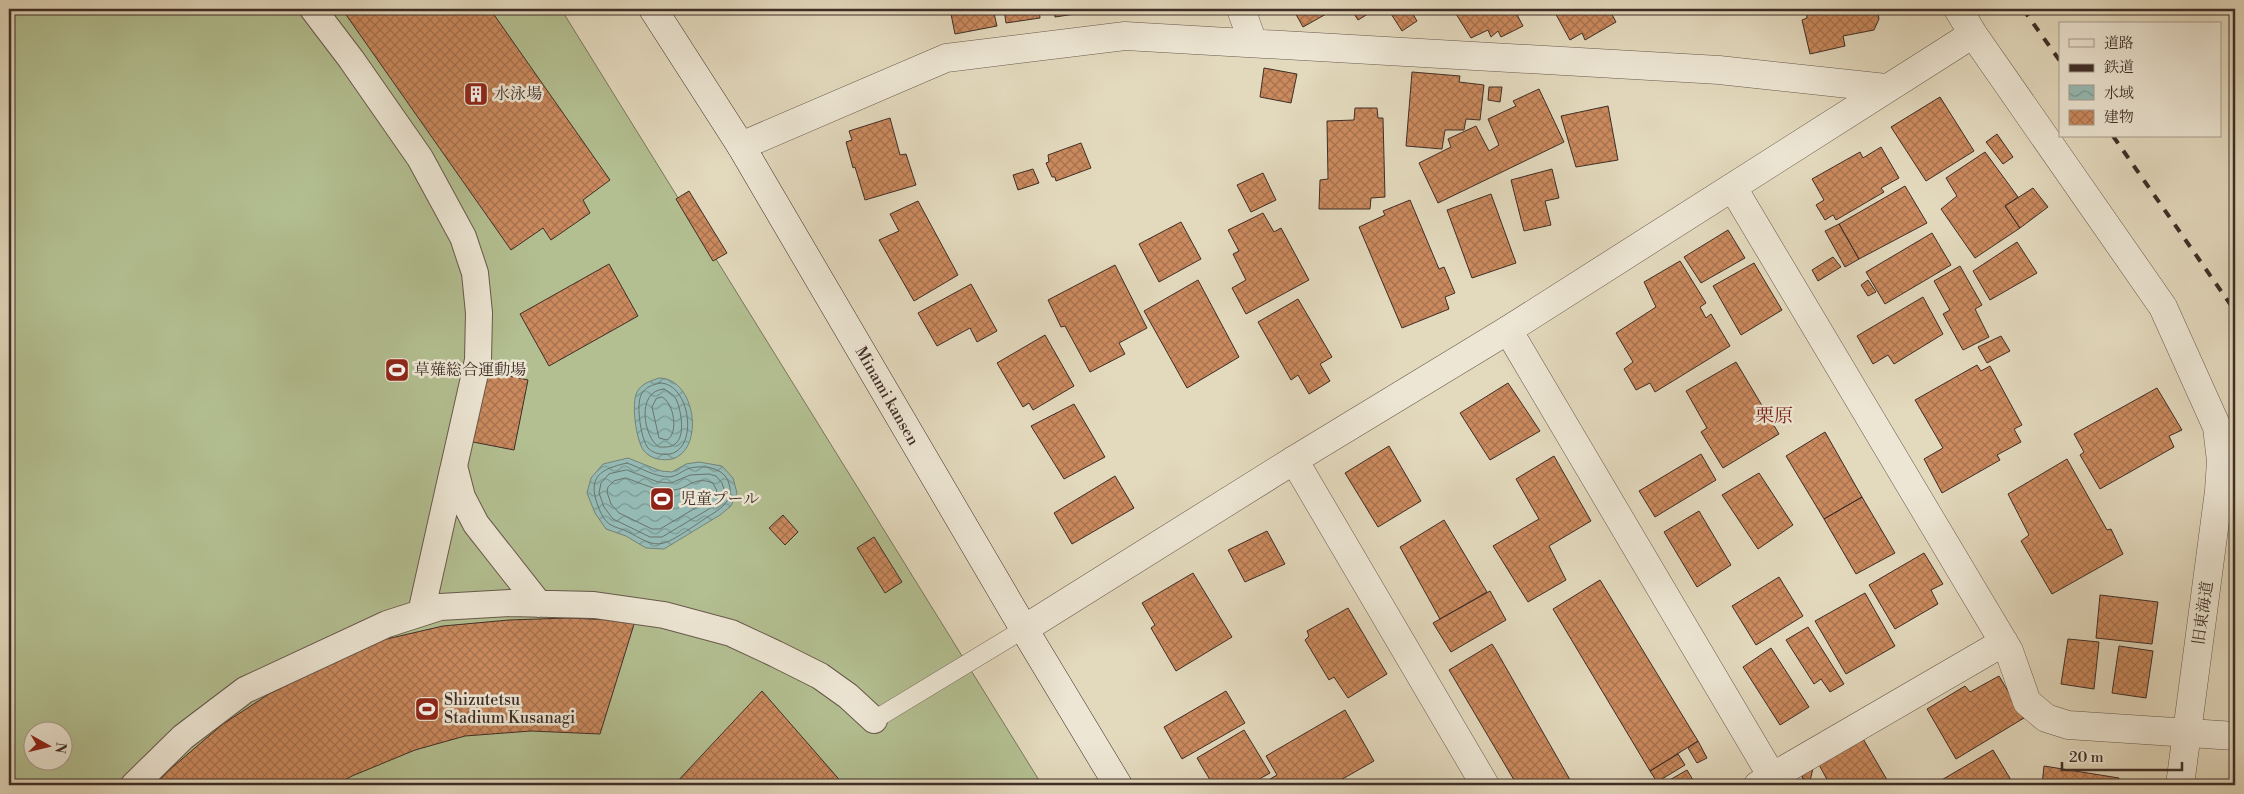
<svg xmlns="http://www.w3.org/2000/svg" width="2244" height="794" viewBox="0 0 2244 794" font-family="'Libre Bodoni','Noto Serif JP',serif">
<defs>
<pattern id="water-waves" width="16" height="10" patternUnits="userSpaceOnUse" patternTransform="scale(1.25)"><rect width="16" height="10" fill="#95bab3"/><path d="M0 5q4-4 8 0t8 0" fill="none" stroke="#7b9892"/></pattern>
<pattern id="building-cross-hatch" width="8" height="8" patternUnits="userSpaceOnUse" patternTransform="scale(1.25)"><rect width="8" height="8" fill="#cb8a5e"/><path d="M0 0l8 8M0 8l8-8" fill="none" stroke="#a6714e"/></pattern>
</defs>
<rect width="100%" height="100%" fill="#e3d9bd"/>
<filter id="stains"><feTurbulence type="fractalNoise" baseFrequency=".004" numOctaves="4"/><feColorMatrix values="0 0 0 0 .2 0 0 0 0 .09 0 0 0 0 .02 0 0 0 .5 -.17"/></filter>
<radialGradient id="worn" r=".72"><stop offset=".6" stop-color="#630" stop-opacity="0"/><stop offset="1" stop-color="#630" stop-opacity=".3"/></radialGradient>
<!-- grass -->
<path fill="#b3bf91" stroke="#79765c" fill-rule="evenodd" d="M9,9H561L1042,785H9ZM32,732H62V762H32Z"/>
<!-- water -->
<path fill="url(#water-waves)" stroke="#73827b" d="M659,378C696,378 705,450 672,459C662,461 651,459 644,451C636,441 631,403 637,392C642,383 651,381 659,378Z
M628,458L661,471L672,472L686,464L699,462L722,466L733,478L737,493L731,506L720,515L664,549L646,548L626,536L606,529L595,513L587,493L591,478L603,464Z"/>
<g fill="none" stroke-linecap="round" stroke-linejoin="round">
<!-- shore -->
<path stroke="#6a746d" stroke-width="1" d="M660,383C690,383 699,448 670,454C662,455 654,454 648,448C641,439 636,406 641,395C645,387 652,385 660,383Z
M664,389C669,392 673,394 676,399C681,409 685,434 677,442C672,448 666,447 659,447C644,438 635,391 664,389Z
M662,397C674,403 679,433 667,440L659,438L652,407L656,399Z
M627,463C641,468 655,477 670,477C677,476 682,471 687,469C702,464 725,467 729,484C734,500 722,508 709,516C698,523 675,540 664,543C651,547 639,537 628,532C623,529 616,528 611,525C605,522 600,512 598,506C587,477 600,469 627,463Z
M627,470L658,482L671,483L690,475L709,474L716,476L722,483L725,492L722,499L714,506L662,537H650L613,519L604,507L599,493L601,483L609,474Z
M626,478C641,483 655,491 672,490C688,490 693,475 713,483L717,491L709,500L660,529H652L619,513L611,504L607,492L608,487L614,481Z"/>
</g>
<!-- building -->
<path fill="url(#building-cross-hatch)" stroke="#3f2e27" d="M342,9H490L610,180L583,200L590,213L551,240L543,228L511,250Z
M950,9H993L997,26L955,34Z
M1004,9H1039L1040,18L1006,23Z
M1054,9H1095V11L1055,17Z
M1111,9H1143V10L1111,13Z
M1293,9H1335L1303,27Z
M1351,9H1376L1358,20Z
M1388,9H1410L1417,21L1402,31Z
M1453,9H1514L1523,26L1501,37L1498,31L1491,37L1488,30L1471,38Z
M1553,9H1609L1616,22L1585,40L1582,33L1570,40Z
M1806,9H1877L1879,19L1874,30L1843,36L1845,46L1810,54L1802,20L1807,18Z
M1264,68L1297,74L1291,103L1260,97Z
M1412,72L1460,76L1459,82L1484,85L1480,120L1466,119L1464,130H1445L1442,149L1406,146Z
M1489,87H1502L1500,102L1488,100Z
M1539,89L1564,142L1438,203L1419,163L1451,147L1448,139L1476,126L1489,151L1499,145L1488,119L1516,106L1513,101Z
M1940,97L1974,151L1926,181L1891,127Z
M1608,106L1618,160L1576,167L1561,116Z
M1355,108H1377L1378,118H1383L1385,197L1371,198L1370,209H1319L1320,180L1328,179L1327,121L1354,120Z
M890,118L900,155L906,154L916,185L865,200L855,167L853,168L846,142L852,140L849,131Z
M1997,134L2013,157L2003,164L1986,142Z
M1081,143L1091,168L1056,181L1055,177H1052L1046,163L1049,162L1048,155Z
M1881,147L1899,178L1881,188L1884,192L1836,220L1833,215L1825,220L1816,205L1824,200L1812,179L1860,152L1863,158Z
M1985,152L2018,197L2005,206L2020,228L1975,258L1941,209L1957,196L1946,178Z
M1033,169L1039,183L1018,190L1013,175Z
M1552,169L1559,198L1545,201L1551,225L1524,231L1511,180Z
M1263,173L1276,200L1251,212L1237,185Z
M1905,186L1927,223L1859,259L1839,224Z
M2033,188L2048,207L2020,228L2005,206Z
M689,191L727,253L713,261L676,199Z
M1491,194L1516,263L1472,278L1447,210Z
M1410,200L1439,269L1444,267L1455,293L1445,297L1449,309L1402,328L1359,227L1385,215L1383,211Z
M918,201L958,275L914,301L879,240L899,231L890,214Z
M1263,213L1274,232L1281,228L1309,280L1246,314L1232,288L1246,280L1233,254L1239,251L1228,230Z
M1181,222L1201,259L1159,282L1139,244Z
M1839,224L1859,259L1845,267L1825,231Z
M1728,230L1745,258L1701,283L1684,257Z
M1932,233L1951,265L1885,304L1866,272Z
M2017,242L2037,273L1990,300L1973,271Z
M1833,257L1841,267L1818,281L1812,270Z
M1680,261L1706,303L1700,307L1706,318L1711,314L1730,346L1655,392L1650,383L1636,390L1624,369L1633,362L1616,333L1656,307L1644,282Z
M1754,263L1782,310L1741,335L1713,286Z
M609,264L638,316L549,366L520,314Z
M1115,265L1147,328L1119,343L1125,354L1090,372L1065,326L1061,327L1048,300Z
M1960,266L1982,305L1975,309L1989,337L1963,350L1943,314L1950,310L1934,281Z
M1198,280L1239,357L1187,388L1144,311Z
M1868,280L1876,292L1868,296L1861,285Z
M971,284L997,331L977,342L970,328L937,346L918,313Z
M1923,297L1943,334L1894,364L1888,355L1873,364L1857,336Z
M1298,299L1332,357L1320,364L1330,381L1309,394L1298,375L1291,380L1258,322Z
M1045,335L1074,386L1033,410L1029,403L1023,407L997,363Z
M2001,336L2010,351L1987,363L1978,347Z
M1736,362L1779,434L1723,468L1701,432L1707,428L1686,391Z
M1977,365L1981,371L1990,366L2022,425L2014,429L2021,442L1997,455L2000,460L1942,493L1924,459L1943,448L1915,400Z
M487,371L528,380L514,450L473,442Z
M1508,383L1540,431L1490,460L1460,413Z
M2157,388L2182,430L2169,436L2174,447L2100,489L2080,455L2084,452L2074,434Z
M1074,404L1105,457L1064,479L1031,426Z
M1825,432L1862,497L1824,519L1786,456Z
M1389,446L1421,501L1378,527L1345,473Z
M1701,454L1716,480L1655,517L1639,491Z
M1554,456L1591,521L1549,546L1566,580L1528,602L1493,546L1539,519L1516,479Z
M2067,459L2107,530L2111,529L2123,554L2052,594L2021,541L2029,535L2008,494Z
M1759,473L1793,525L1758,549L1722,495Z
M1115,476L1134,508L1072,544L1054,513Z
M1862,497L1895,553L1856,574L1824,519Z
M1699,511L1731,565L1697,587L1664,532Z
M783,515L798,532L785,545L769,528Z
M1444,520L1487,592L1440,619L1400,547Z
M1267,531L1285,564L1245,582L1228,550Z
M874,537L902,582L885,593L857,548Z
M1924,553L1943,584L1931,590L1938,604L1895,629L1869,585Z
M1193,573L1232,637L1176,671L1151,628L1155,625L1142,603Z
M1779,577L1803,616L1756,645L1732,606Z
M1600,580L1698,741L1650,771L1553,609Z
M1490,591L1506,620L1451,652L1433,623Z
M1865,593L1895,646L1846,674L1815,621Z
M2100,595L2158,602L2152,644L2096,638Z
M1348,608L1387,674L1348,698L1334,677L1329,680L1305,640L1309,636L1307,631Z
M568,618L635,621L600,734L531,731L465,736L415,750L352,776L336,785H155L168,771L223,724L269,694L378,641L443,626L509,620Z
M1808,627L1844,684L1830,692L1821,679L1814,684L1786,640Z
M2068,639L2099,642L2094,689L2061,684Z
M1492,644L1497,652L1573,785H1517L1449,670Z
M2119,646L2153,651L2146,698L2112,693Z
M1771,648L1809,707L1780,725L1743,667Z
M2235,666V693L2231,692Z
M1999,676L2024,718L1956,759L1927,709L1965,686L1970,692Z
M762,691L844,785H674Z
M1226,691L1245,723L1182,759L1164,727Z
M1345,710L1374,761L1332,785H1260L1277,775L1266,756Z
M1244,730L1270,773L1249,785H1213L1197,758Z
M1862,737L1890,785H1830L1818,763Z
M1698,741L1707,758L1697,763L1688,748Z
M1993,750L2014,785H1933Z
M1678,754L1685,765L1657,782L1650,771Z
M1807,762L1814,764L1810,781L1802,778Z
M2044,766L2119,778L2118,785H2042Z
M1687,770L1693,780L1683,785H1661Z"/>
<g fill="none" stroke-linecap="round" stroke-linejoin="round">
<defs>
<path id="service" d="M874,720L1024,629"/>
<path id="pedestrian" d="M313,9L351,59L420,158L463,237L475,273L479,313L478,360L454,466L462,497L476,524L539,604
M421,613L453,470
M134,785L183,737L245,690L387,624L440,607L510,603L594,605L664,615L731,633L776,654L820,676L848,696L874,720"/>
<path id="minor" d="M1241,9L1253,43
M741,146L946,58L1125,36L1719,70L1886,88
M1733,188L2009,651L2027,702L2046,718L2068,725L2235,736
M1508,330L1777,785
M1294,460L1485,785
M1758,785L2004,642"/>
<path id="tertiary" d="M1958,9L1973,34L2163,307L2217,427L2221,461L2219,491L2180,785
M1024,629L1294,460L1508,330L1973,34"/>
<path id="secondary" d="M653,9L741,146L1024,629L1118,785"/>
</defs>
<!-- service casing -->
<use href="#service" stroke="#68594c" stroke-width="19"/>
<!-- pedestrian casing -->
<use href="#pedestrian" stroke="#68594c" stroke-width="28"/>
<!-- minor casing -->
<use href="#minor" stroke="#68594c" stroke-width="29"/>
<!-- tertiary casing -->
<use href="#tertiary" stroke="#68594c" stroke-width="29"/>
<!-- secondary casing -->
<use href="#secondary" stroke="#3f2e27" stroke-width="29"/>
<!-- service -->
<use href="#service" stroke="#ede6d4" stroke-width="18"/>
<!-- pedestrian -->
<use href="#pedestrian" stroke="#ede6d4" stroke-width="26"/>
<!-- minor -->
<use href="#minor" stroke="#ede6d4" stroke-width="28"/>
<!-- tertiary -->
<use href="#tertiary" stroke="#ede6d4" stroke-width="28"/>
<!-- secondary -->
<use href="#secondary" stroke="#ede6d4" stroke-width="28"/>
<!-- rail -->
<path stroke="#3f2e27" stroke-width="4" stroke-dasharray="9 9" stroke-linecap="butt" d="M2023,9L2060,61
M2113,136L2235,311"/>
</g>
<!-- icons -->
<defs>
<symbol id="building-square" viewBox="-11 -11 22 22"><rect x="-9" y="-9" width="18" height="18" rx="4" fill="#8f2418" stroke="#ede6d4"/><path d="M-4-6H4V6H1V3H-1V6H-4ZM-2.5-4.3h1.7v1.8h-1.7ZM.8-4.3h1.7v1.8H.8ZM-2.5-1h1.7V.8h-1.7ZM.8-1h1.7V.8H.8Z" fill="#fff"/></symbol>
<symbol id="stadium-square" viewBox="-11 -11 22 22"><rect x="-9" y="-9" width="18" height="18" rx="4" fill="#8f2418" stroke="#ede6d4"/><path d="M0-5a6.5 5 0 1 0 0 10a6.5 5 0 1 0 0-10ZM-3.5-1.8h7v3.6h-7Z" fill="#fff"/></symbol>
</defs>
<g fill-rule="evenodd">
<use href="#building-square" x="462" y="80" width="28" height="28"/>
<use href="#stadium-square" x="383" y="356" width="28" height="28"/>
<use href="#stadium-square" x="648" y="485" width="28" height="28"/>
<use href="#stadium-square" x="413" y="695" width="28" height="28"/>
</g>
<g text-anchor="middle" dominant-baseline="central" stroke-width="5" stroke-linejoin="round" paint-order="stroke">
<!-- poi labels -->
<g font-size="16" fill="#3f2e27" stroke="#ede6d4" text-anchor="start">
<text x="494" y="94">水泳場</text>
<text x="414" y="370">草薙総合運動場</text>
<text x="680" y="499">児童プール</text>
<text x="444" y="700">Shizutetsu<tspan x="444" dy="18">Stadium Kusanagi</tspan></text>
</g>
<!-- street labels -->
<g font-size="16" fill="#3f2e27" stroke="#ede6d4">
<text transform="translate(887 396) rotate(60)">Minami kansen</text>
<text transform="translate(2203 613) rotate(-82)">旧東海道</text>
</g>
<!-- quarter labels -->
<g font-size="19" fill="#7a1f14" stroke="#ede6d4">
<text x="1774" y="416">栗原</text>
</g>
</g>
<!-- margin -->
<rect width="2244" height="794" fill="none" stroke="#e3d9bd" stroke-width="30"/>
<rect x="10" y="10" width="2224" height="774" fill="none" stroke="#3f2e27" stroke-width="2.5"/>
<rect x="15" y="15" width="2214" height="764" fill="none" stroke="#3f2e27"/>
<!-- legend -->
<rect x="2059" y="22" width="162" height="115" fill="#ede6d4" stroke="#a79c8f"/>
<rect x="2069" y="39" width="25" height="8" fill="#ede6d4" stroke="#a79c8f"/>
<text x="2104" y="48" font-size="15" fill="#3f2e27">道路</text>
<rect x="2069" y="64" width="25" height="8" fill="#3f2e27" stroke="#a79c8f"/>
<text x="2104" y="72" font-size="15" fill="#3f2e27">鉄道</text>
<rect x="2069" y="85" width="25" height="15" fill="url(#water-waves)" stroke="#a79c8f"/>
<text x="2104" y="98" font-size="15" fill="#3f2e27">水域</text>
<rect x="2069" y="110" width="25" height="15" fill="url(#building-cross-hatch)" stroke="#a79c8f"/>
<text x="2104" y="122" font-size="15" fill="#3f2e27">建物</text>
<!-- north arrow -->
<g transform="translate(48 746) rotate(98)"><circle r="24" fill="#ede6d4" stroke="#a79c8f"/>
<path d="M0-4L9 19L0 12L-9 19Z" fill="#8f2418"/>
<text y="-8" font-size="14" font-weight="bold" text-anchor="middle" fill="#3f2e27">N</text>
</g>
<!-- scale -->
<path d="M2062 762v8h120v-8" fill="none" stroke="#3f2e27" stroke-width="2.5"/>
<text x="2069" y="762" font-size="15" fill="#3f2e27" stroke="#ede6d4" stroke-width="4" paint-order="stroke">20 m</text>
<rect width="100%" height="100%" filter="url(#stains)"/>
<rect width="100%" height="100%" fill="url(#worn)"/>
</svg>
